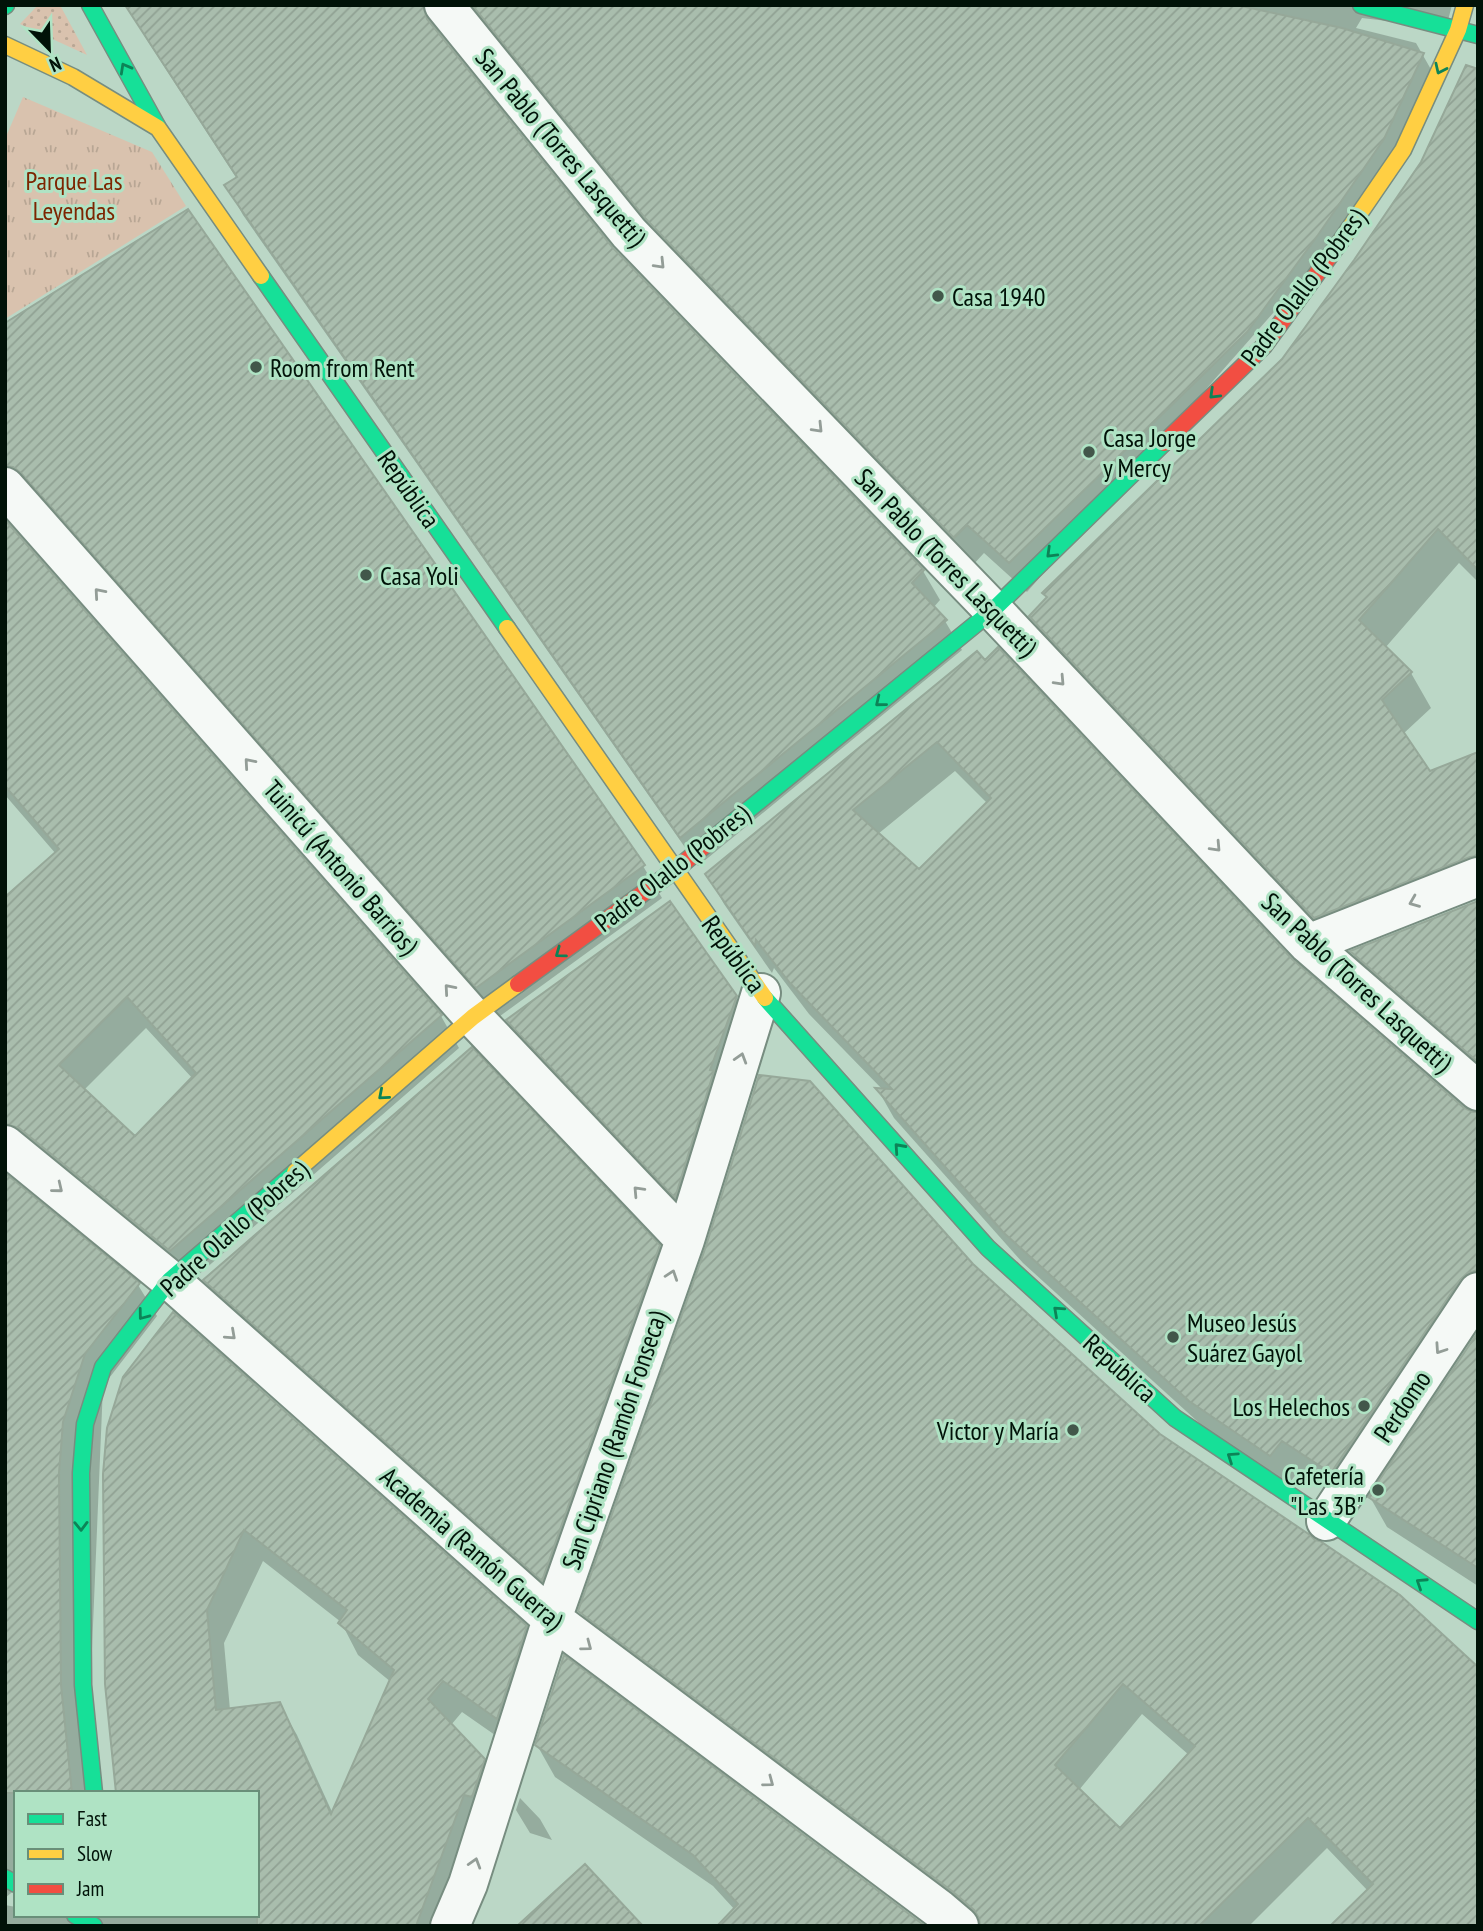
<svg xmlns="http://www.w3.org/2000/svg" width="1483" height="1931" viewBox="0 0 1483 1931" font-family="'PT Sans Narrow',sans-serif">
<defs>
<pattern id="grass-dots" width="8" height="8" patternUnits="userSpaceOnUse" patternTransform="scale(1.75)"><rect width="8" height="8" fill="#d9c2ae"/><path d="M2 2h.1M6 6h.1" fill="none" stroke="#b8a694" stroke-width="1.8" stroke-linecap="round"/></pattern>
<pattern id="park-tufts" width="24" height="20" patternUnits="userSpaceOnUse" patternTransform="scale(1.75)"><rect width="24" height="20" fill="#d9c2ae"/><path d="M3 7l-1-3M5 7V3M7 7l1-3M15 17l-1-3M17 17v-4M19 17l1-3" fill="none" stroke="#b8a694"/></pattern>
<pattern id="building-hatch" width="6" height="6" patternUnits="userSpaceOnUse" patternTransform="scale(1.75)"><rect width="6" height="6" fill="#a9bdad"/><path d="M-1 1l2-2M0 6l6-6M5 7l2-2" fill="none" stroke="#90a193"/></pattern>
</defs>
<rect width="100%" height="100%" fill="#bbd7c6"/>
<!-- grass -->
<path fill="url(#grass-dots)" d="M38,5H60L87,55L20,24Z"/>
<!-- park -->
<path fill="url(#park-tufts)" d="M23,97L152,152L186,206L5,319V139Z"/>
<!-- shadow -->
<path fill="#0003" fill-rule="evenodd" d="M127,5H1452L1446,28L1362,18L1356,28L1416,43L1433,73L1400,169L1027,592L984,553L972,566L439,28L438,36L611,248L923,571L940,600L933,608L945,621L962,650L698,866L243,215L227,186L237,179L147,40Z
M1478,73V582L1459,563L1385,648L1411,673L1431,708L1403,734L1430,773L1478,754V874L1335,953L1051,651L1031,616L1048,599L1044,593L1283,360L1355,261L1423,163Z
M5,325L643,866L662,898L496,1019L5,508Z
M5,523L441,1016L459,1048L189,1283L43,1158L5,1123L56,854L5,795ZM146,1028L193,1079L135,1138L84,1090Z
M977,654L1291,960L1463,1109L1478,1114V1309L1349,1502L1299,1470L1288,1485L1208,1431L1023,1263L894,1118L878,1090H883L809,1014L774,968L772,973L724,904L707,874ZM955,771L988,804L920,871L878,834Z
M1478,909V1075L1369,981L1352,952Z
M735,997L749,1021L689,1219L522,1044L508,1020Z
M659,1246L675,1275L558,1607L221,1308L205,1281Z
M5,1256L138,1285L157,1316L103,1386L86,1793H16V1889L5,1898Z
M972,1265L1159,1436L1478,1926L1368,1891L1327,1848L1249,1926H975L598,1643L580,1611ZM1142,1714L1189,1755L1120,1830L1079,1790Z
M1478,1335V1586L1387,1527L1370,1497Z
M105,1474L525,1627L544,1659L515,1749L462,1712L451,1725L483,1760L502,1792L445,1926H5V1905L16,1907V1915H257V1793H117ZM263,1561L341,1622L358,1655L391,1682L333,1814L297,1735L279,1704L230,1710L224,1643Z
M537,1745L922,1926L735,1910L713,1886L555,1777Z
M520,1798L540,1819L552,1840L530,1833L516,1810Z"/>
<!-- building -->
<path fill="url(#building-hatch)" stroke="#96a899" stroke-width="2" fill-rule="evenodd" d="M125,5H423L427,19L613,248L924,570L912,583L947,620L680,838L224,185L237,177Z
M472,5H1237L1342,28L1424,53L1384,139L1318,235L1247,332L1009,563L967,525L954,538L645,218Z
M1466,65L1478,69V570L1438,529L1359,620L1412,672L1382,700L1430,771L1478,752V856L1470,857L1314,918L1029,616L1047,597L1042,593L1282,359L1354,260L1421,162Z
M188,209L645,865L476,988L21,473L13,467L5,466V323Z
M5,520L442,1015L170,1251L19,1128L5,1124V897L59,849L5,786ZM127,997L196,1073L135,1136L59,1065Z
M998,647L1292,959L1464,1108L1473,1112H1478V1270L1468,1273L1460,1280L1331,1473L1282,1441L1270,1456L1189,1401L1004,1233L875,1088L892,1089L790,983L756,940L755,946L705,874L977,651L985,660ZM937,742L991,798L919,869L853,810Z
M670,901L737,996L710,1070L714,1071L675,1198L506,1020Z
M1478,901V1062L1350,951Z
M472,1047L660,1245L542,1581L203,1280Z
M759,1075L810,1081L973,1264L1160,1434L1310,1535L1315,1540L1320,1541L1400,1595L1478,1667V1926H1330L1373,1884L1308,1818L1199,1926H980L979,1918L974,1910L952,1891L578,1611L706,1246ZM1123,1684L1195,1746L1120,1828L1055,1765Z
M5,1173L140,1283L85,1354L63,1422L59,1473L61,1685L72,1793H5Z
M173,1312L527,1626L497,1719L443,1681L428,1699L485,1759L472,1797L464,1795L416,1926H257V1793H116L105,1684L103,1474L107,1428L123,1377ZM244,1530L347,1610L338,1623L394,1670L331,1814L280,1702L216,1710L207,1610Z
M1478,1332V1568L1368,1497Z
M564,1655L925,1926H717L738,1904L693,1855L535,1745Z
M585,1864L643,1926H517Z"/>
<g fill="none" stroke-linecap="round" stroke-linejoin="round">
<defs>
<path id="street" d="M444,5L629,233L993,610L1308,944L1478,1091
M5,487L473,1017L685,1240
M1308,944L1478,877
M5,1145L170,1280L552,1619L939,1909L959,1926
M1326,1521L1478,1292
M450,1926L468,1884L552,1619L685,1240L761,993"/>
<path id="fast" d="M90,5L157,126
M1361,5L1478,35
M5,6L6,5
M261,276L507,628
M715,837L993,610L1164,443
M765,998L988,1248L1175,1418L1478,1621
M94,1793L83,1685L81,1473L85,1424L103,1367L170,1280L295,1172
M5,1878L16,1884
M75,1915L94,1926"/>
<path id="slow" d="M5,45L73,77L158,128L261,276
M1340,242L1403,150L1458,30L1465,5
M507,628L765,998
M295,1172L473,1017L518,984"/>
<path id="jam" d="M1164,443L1264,346L1340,242
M518,984L675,870L715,837"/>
</defs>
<!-- street casing -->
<use href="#street" stroke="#778d80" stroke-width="42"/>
<!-- fast casing -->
<use href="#fast" stroke="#778d80" stroke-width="19"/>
<!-- slow casing -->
<use href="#slow" stroke="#778d80" stroke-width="19"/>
<!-- jam casing -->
<use href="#jam" stroke="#778d80" stroke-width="19"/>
<!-- street -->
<use href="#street" stroke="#f5f9f6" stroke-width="38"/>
<!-- fast -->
<use href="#fast" stroke="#16e098" stroke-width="16"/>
<!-- slow -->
<use href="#slow" stroke="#ffcf43" stroke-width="16"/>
<!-- jam -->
<use href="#jam" stroke="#f24e42" stroke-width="16"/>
</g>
<!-- one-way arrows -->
<defs><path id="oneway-chevron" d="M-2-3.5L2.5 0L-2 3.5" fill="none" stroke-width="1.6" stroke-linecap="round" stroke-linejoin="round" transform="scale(1.75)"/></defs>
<g stroke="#0d8357">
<use href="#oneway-chevron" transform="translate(125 68) rotate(-119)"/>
<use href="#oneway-chevron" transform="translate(1440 69) rotate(115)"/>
<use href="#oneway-chevron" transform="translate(1214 394) rotate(136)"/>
<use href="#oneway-chevron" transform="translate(1051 553) rotate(136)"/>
<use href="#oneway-chevron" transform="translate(880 702) rotate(141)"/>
<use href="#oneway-chevron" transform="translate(560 953) rotate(144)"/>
<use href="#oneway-chevron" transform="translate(383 1095) rotate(139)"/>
<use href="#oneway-chevron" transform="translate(899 1148) rotate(-132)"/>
<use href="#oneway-chevron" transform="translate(1058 1311) rotate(-138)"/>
<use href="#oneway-chevron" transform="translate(143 1315) rotate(127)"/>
<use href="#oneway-chevron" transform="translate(1232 1457) rotate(-146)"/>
<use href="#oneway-chevron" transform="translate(81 1526) rotate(89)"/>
<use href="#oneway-chevron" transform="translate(1421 1583) rotate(-147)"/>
</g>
<g stroke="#939d97">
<use href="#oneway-chevron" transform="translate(660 264) rotate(46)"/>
<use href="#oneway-chevron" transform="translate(818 428) rotate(46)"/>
<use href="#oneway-chevron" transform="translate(99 593) rotate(-131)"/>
<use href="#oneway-chevron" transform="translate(1060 681) rotate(47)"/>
<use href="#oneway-chevron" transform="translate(249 763) rotate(-131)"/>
<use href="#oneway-chevron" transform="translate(1216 847) rotate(47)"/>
<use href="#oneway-chevron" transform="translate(1414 902) rotate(158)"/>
<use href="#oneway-chevron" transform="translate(449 989) rotate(-131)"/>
<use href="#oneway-chevron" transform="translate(741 1058) rotate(-73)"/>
<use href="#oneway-chevron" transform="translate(58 1188) rotate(39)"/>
<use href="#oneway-chevron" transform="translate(638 1191) rotate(-133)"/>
<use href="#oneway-chevron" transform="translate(672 1275) rotate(-71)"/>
<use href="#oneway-chevron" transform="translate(231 1335) rotate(42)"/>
<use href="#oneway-chevron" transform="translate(1440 1349) rotate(124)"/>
<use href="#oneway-chevron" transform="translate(587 1646) rotate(37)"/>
<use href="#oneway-chevron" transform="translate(769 1782) rotate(37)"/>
<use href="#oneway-chevron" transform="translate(475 1863) rotate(-73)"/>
</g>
<!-- markers -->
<g fill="#42574a" stroke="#afe3c4" stroke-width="2.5">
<circle cx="938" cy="296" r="7"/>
<circle cx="256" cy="367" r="7"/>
<circle cx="1089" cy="452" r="7"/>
<circle cx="366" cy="575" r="7"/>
<circle cx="1173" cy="1337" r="7"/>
<circle cx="1364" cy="1406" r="7"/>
<circle cx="1073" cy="1430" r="7"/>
<circle cx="1378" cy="1490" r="7"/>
</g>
<g text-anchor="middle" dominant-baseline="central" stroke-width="6" stroke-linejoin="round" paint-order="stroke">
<!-- street labels -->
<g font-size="26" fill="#011208" stroke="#afe3c4">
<text transform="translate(561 147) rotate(50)">San Pablo (Torres Lasquetti)</text>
<text transform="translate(1303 287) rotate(-53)">Padre Olallo (Pobres)</text>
<text transform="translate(409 489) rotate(55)">República</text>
<text transform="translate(946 562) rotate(46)">San Pablo (Torres Lasquetti)</text>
<text transform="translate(341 867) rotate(49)">Tuinicú (Antonio Barrios)</text>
<text transform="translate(672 868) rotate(-38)">Padre Olallo (Pobres)</text>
<text transform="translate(734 954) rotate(54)">República</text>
<text transform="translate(1357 982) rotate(43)">San Pablo (Torres Lasquetti)</text>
<text transform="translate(234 1228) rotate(-42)">Padre Olallo (Pobres)</text>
<text transform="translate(1120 1368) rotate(42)">República</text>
<text transform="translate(1402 1406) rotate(-56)">Perdomo</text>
<text transform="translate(614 1440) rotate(-71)">San Cipriano (Ramón Fonseca)</text>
<text transform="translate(472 1548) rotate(41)">Academia (Ramón Guerra)</text>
</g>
<!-- park labels -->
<g font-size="26" fill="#7d2501" stroke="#afe3c4">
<text x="74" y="180">Parque Las<tspan x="74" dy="30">Leyendas</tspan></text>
</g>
<!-- poi labels -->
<g font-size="26" fill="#011208" stroke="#afe3c4" text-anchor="start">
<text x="952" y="296">Casa 1940</text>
<text x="270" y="367">Room from Rent</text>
<text x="1103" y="437">Casa Jorge<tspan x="1103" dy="30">y Mercy</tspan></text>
<text x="380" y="575">Casa Yoli</text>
<text x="1187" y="1322">Museo Jesús<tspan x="1187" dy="30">Suárez Gayol</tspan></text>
<text x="1350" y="1406" text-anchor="end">Los Helechos</text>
<text x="1059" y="1430" text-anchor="end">Victor y María</text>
<text x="1364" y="1475" text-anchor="end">Cafetería<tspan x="1364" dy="30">"Las 3B"</tspan></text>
</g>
</g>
<!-- border -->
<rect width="1483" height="1931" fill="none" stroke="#011208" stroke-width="14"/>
<!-- legend -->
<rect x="14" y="1791" width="245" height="126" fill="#afe3c4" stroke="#698f79" stroke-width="2"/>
<rect x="28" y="1814" width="35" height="10" fill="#16e098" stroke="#698f79" stroke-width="2"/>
<text x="77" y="1826" font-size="21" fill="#011208">Fast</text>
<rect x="28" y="1849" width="35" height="10" fill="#ffcf43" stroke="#698f79" stroke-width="2"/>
<text x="77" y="1861" font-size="21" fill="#011208">Slow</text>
<rect x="28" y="1884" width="35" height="10" fill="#f24e42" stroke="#698f79" stroke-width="2"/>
<text x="77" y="1896" font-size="21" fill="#011208">Jam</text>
<!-- north arrow -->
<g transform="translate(49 49) rotate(157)" stroke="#afe3c4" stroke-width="5" paint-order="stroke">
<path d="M0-5L12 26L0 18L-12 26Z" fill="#011208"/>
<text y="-10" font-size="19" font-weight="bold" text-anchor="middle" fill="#011208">N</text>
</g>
</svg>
